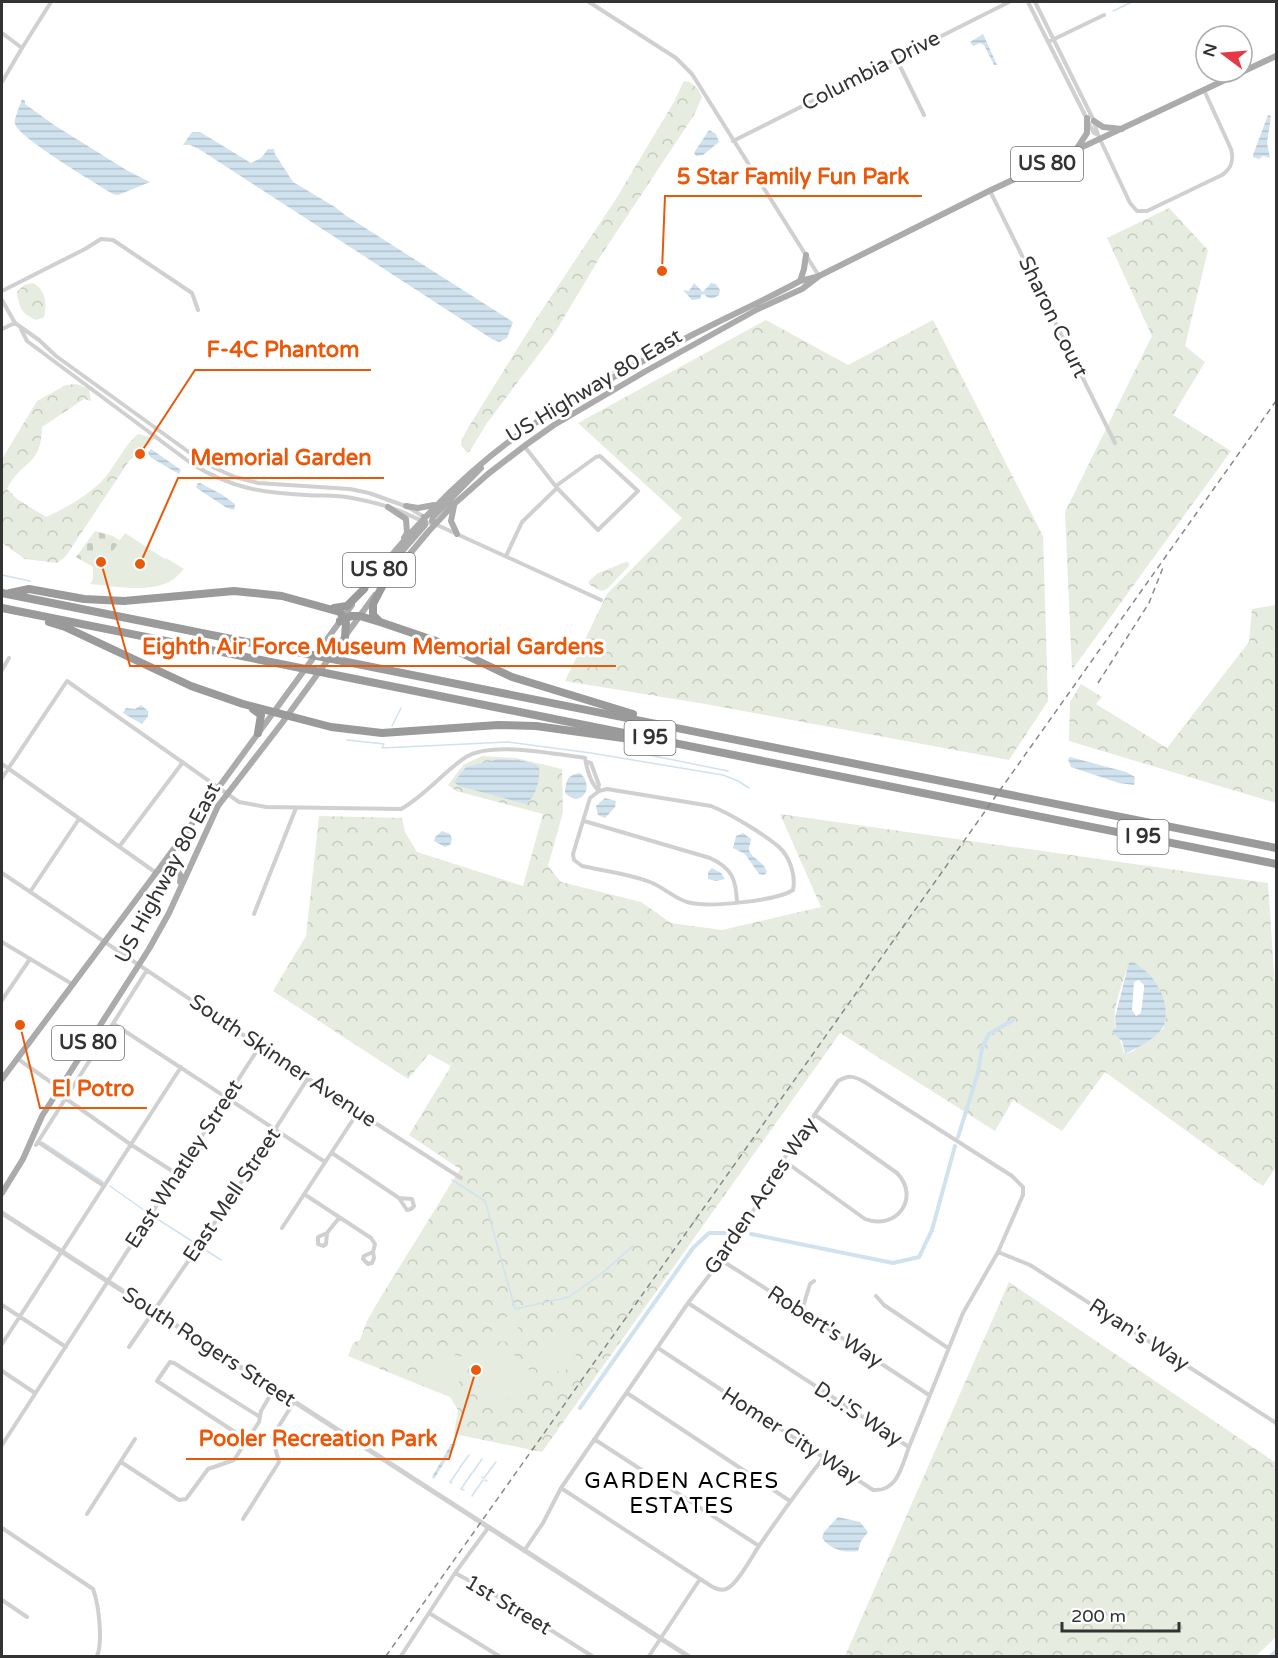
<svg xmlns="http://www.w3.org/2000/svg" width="1278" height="1658" viewBox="0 0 1278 1658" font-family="'Varela Round',sans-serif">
<defs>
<pattern id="forest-crowns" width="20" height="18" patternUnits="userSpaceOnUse" patternTransform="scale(1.5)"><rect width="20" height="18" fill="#e6ecdf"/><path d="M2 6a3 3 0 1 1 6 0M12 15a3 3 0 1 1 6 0" fill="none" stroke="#c6cbc0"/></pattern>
<pattern id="cemetery-stones" width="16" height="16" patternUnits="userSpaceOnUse" patternTransform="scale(1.5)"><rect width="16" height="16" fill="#e6ecdf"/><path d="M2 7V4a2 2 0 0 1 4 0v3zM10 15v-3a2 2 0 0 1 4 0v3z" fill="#c6cbc0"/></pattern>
<pattern id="water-rules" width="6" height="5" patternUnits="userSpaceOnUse" patternTransform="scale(1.5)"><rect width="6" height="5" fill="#cfe2ee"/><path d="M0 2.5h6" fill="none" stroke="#b2c2cd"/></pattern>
</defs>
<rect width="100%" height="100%" fill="#fff"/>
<!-- forest -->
<path fill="url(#forest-crowns)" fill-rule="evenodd" d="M684,81L690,82L698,89L702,97L694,115L600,257L554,334L487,423L470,451L467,453L461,445L462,439L468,428L534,322L616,199L674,102Z
M1169,208L1208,250L1185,346L1205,362L1173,415L1231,451L1072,670L1065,512L1152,336L1107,238Z
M33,283C46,290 47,304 44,317L36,320C22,314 19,308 17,292L24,285Z
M766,320L848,365L933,320L1043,536L1048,701L1009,760L705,704L565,681L607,594L682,518L578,423Z
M76,384L89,389L91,401L84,399L42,427C41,468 22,459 7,489L17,499L46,517C66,508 85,497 101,482C115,467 122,448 138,434L154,438L149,445L129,461L66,556L57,563L25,559L2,543V459L37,401L66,385Z
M626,562L629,563V566L607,589L601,591L590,585L588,582L598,573Z
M1276,605V803L1069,741L1070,702L1081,684L1102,697L1096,704L1167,748L1249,642L1252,609Z
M482,756L516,758L562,769L563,812L548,866L561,882L641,902L671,923L722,930L821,907L780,814L1268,883L1276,1002V1167L1263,1186L1105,1072L1062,1131L1013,1100L995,1131L840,1033L542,1452L454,1434L458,1410L450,1397L348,1356L353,1343L360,1340L367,1321L379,1300L460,1169L409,1135L451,1066L429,1054L408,1079L273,991L306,936L319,816L402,818L405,832L417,852L523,886L543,814L456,791L448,785L463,765ZM1129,962L1166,1015L1163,1029L1132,1052L1124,1053C1122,1043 1117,1034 1115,1025C1112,1005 1124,981 1129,962Z
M1009,1282L1276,1463V1637L1256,1656H845Z"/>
<!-- cemetery -->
<path fill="url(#cemetery-stones)" d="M95,531L113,536L122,542L93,585V567L76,557Z"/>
<!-- garden -->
<path fill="#e6ecdf" d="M125,533L165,559L166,558L184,569C179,574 175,579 169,582C146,593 114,586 90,584Z
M517,1313L519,1340L517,1342L489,1341C494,1318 496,1321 517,1313Z
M555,1338H568L583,1345L564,1372H559L533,1352L542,1344Z
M477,1347C516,1351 526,1355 539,1393L489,1403C480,1397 481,1387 481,1377L476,1375Z
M448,1354L465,1357L457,1392L453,1395L419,1384C426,1367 431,1362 448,1354Z"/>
<!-- water -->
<path fill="url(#water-rules)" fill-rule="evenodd" d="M983,34L997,65H994L984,45L980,43L973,46L970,42Z
M22,99L25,101V104L54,125L128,171L150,182L118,195L113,194C97,184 19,138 15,124C13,121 21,103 22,99Z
M1268,115L1271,116L1267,143L1270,158L1263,156L1259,159L1253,157V155Z
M709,130L716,134L719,142L703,155L696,156L694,153Z
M192,132H200L251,163L261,158L268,149H274L275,154L293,182L335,207L345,215L513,322L507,338L499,342L492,339L199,149L190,145H183Z
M694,283L703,292L711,283L716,284L720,290L719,295C713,299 709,300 704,294L701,295L700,299L692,300L683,290L689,291Z
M151,449L181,470L179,474L150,457L148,452Z
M198,483H200L221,494L235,504L234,510L227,508L198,489L196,487Z
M141,705L148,711V716L142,724L123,713L126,708L135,709Z
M1070,757L1126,772L1135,777L1134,785L1119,783L1071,767L1068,759Z
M499,759L524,761L539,766C540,780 537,795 526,804L459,786L454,782L466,767Z
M580,773C595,786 582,809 565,793C566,781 567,775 580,773Z
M605,798L616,801L615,807L605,818L598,815L596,806Z
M442,831L450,834L452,839L450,845L445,847L434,841L435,837Z
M743,833L751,839C751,842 749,845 749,849C749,857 764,861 767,872L764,875L759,874L745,854L733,848L736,836Z
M712,868L721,873L725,879L716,881L708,879V872Z
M1129,962C1152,967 1174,1004 1163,1027C1159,1036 1134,1051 1125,1053L1122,1041L1112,1032L1116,1028L1115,1018ZM1139,980L1144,985V989L1141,1013L1136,1016L1132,1010L1134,982Z
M451,1444H456L434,1479L432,1477Z
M838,1517L860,1522L868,1532L861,1541L858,1551C844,1553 831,1550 822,1538L824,1532Z"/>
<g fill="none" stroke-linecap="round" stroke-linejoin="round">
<!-- stream -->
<path stroke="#cfe2ee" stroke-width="1.5" d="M1113,11L1132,2
M642,357L666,340
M628,364L636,360
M578,390L622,367
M2,575L30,581
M392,726L401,708
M347,740L384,744L382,748L508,742L591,753L723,775L738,781L749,788
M639,753L728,771
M42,1142L103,1182
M452,1180L485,1201L515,1309L569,1297L601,1274L633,1246
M110,1186L148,1213
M154,1217L195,1243
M201,1247L221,1260
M460,1467L469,1455
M473,1472L482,1459
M482,1477L483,1478
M484,1478L496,1462
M485,1480L487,1481
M452,1483L450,1482L460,1468
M464,1490L461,1489L472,1473
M472,1496L483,1480"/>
<!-- canal -->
<path stroke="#cfe2ee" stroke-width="4" d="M958,1137L978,1073L982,1048L989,1034L1013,1020
M751,1234L893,1263L919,1257L932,1230L955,1146
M580,1408L693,1248L709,1233H734
M1271,1656L1276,1651"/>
<!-- minor -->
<path stroke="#d0d0d0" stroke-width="4" d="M589,2L676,58L692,74L819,276
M1028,2L1094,133L1098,135
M1035,2L1094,121L1098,135L1130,203L1137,211H1147L1222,175C1232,168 1234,160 1231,149L1204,90
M2,33L22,48L2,82
M1048,42L1104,15
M22,48L51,2
M896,58L924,115
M733,141L1009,2
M990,191L1115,443
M2,291L85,249L101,239L113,240L192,293L198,310
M2,300L15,323L39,340L56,356L204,463L217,469L235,477L258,483L350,489L369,493L408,507L424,517
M2,329L15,323
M21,329L27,341L192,464C231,488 262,493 306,495C321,496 337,495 352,498C368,501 385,505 400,511C412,516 422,522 434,524
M525,447L557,488L598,530L638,491L600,456L596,457L556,486
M435,524L601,600
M506,556L522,522L557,488
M2,670L9,658
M587,762L591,763L599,785L598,789
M2,764L155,872
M2,778L67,681L239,802L266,807L401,809C426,795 443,772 466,757C492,741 555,754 585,758C587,770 590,783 599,791
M607,789L711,806C729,813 764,834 779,847C790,857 796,876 793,890C777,901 706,908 687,902C674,898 663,887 650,882C629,874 604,871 582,866L574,860L573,854L590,798L599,791Z
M584,821L710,858C732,868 736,879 737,902
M119,847L183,762
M2,873L358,1112L461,1178
M30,892L79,819
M254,914L296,808
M2,942L72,984
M2,1000L30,959
M114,1024L325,1162
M18,1059L59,1088
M65,1098L130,1144L177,1174
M38,1142L104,1186
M36,1145L147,970
M332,1153L399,1198L412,1199L414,1206L411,1209L407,1210L399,1198
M783,1160L865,1219C896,1231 921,1198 897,1173L815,1115
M304,1194L371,1238L375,1244L373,1252L364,1256L363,1259L368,1264L372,1263L374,1258L373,1252
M282,1228L358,1112
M327,1233L326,1244L323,1246L318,1244V1237L327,1233L339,1218
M998,1252L1030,1265L1276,1423
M721,1260L801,1311L929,1395
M876,1296L884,1305L948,1348
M2,1305L66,1347
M802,1310L810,1284L814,1281
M2,1344L181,1067
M129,1347L224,1209L308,1078
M658,1348L873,1490C898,1492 902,1465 909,1447
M2,1371L35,1393
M627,1393L790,1501
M594,1439L759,1546
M247,1440L157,1381L170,1362L174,1363L260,1417
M2,1445L260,1046
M121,1462L179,1500L186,1499L208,1469L234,1460L259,1422L261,1411L274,1389
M561,1488L711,1586C716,1589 722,1592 728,1588C739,1582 753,1554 761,1543C781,1514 802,1485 824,1457
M87,1514L135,1439
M243,1519L279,1462L272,1437L294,1402
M2,1528L93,1589C99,1605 103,1642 97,1656
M524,1551L543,1523L561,1488L688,1303L721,1260L749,1218L783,1160L838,1081C849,1075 853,1076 863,1081L1012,1176L1023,1187V1195L998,1252L963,1313L909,1447L688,1303
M455,1573L487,1590L592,1656
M2,1600L27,1617
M429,1613L499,1656
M401,1656L455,1573L488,1528
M649,1656L700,1579"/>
<!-- tertiary -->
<path stroke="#d0d0d0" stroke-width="5" d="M2,1213L688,1656"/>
<!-- primary -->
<path stroke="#ababab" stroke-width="6" d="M1094,121L1103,127L1122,129
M1076,150L1087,133V118
M800,281L804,269L806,255
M406,506L418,508L434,505
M454,506L451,521L457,534
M388,507L406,519L407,533L404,538
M435,524L432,521L433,517L481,468
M382,580L391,564L425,525L424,517
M382,587L428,532L453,505L488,474L527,444L554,425L646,371L758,309L802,289L819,276L989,191L1276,56
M362,592C414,524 473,462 546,416C594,387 644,360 694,334C729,316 765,300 800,281L816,277
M160,870L166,867L176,869L181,876L180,882
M2,1079L156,873L352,605
M2,1193L23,1159L42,1116L149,949L169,913L218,806L282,723L375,595"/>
<!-- motorway -->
<path stroke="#9a9a9a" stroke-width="8" d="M2,593L1276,848
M10,593L29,589L84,599L124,601L234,591L282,596L340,612L346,623L345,637
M2,608L1276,864
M334,608L347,606L364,589
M340,621L351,616H360L383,623L436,641L512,677L633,714
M379,621L373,615V604L384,583
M49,622L65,627L191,686L243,704L331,727L382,733L498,725L536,726L630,739
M253,709L261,715L258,733"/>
<!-- rail -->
<path stroke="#888" stroke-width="1.5" stroke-dasharray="6 4.5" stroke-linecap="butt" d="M1098,683L1149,603L1164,565
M386,1656L1276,401"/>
</g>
<g text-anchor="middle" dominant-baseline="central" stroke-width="6" stroke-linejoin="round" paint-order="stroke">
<!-- shield labels -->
<g fill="#fff" stroke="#707070" stroke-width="1.5">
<rect x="1011" y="147" width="72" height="34" rx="4.5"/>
<rect x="343" y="553" width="72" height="34" rx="4.5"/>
<rect x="624.5" y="721" width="51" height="34" rx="4.5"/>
<rect x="1117.5" y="820" width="51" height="34" rx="4.5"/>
<rect x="52" y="1026" width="72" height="34" rx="4.5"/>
</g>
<g font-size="20" font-weight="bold" fill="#333">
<text x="1047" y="164">US 80</text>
<text x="379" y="570">US 80</text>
<text x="650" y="738">I 95</text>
<text x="1143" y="837">I 95</text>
<text x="88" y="1043">US 80</text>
</g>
<!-- street labels -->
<g font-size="21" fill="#333" stroke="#fff">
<text transform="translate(871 71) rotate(-27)">Columbia Drive</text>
<text transform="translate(1053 317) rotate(64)">Sharon Court</text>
<text transform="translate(594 386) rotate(-31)">US Highway 80 East</text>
<text transform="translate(168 873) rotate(-62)">US Highway 80 East</text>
<text transform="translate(283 1061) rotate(34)">South Skinner Avenue</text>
<text transform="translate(184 1164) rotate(-57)">East Whatley Street</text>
<text transform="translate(232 1195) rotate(-56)">East Mell Street</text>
<text transform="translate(761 1196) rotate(-56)">Garden Acres Way</text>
<text transform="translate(825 1327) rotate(33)">Robert's Way</text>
<text transform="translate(1139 1335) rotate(33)">Ryan's Way</text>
<text transform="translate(209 1347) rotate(33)">South Rogers Street</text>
<text transform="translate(858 1414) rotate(33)">D.J.'S Way</text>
<text transform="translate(791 1436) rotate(33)">Homer City Way</text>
<text transform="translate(508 1605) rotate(31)">1st Street</text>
</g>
<!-- neighbourhood labels -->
<g font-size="22" letter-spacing="1.5" fill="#000" stroke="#fff">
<text x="682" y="1481">GARDEN ACRES<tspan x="682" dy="25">ESTATES</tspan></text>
</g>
</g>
<!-- callouts -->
<path fill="none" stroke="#e8590c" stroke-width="2" d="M662 271L665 196H922M140 454L195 370H371M140 564L178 478H384M101 562L130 666H616M20 1025L40 1108H147M476 1370L449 1459H186"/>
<g fill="#e8590c" stroke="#fff" stroke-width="2">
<circle cx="662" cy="271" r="6"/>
<circle cx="140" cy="454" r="6"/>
<circle cx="140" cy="564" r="6"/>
<circle cx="101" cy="562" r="6"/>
<circle cx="20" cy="1025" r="6"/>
<circle cx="476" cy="1370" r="6"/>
</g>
<g font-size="22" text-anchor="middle" font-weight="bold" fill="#e8590c" stroke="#fff" stroke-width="6" stroke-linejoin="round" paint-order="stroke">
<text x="793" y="184">5 Star Family Fun Park</text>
<text x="283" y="357">F-4C Phantom</text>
<text x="281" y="465">Memorial Garden</text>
<text x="373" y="654">Eighth Air Force Museum Memorial Gardens</text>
<text x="93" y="1096">El Potro</text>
<text x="318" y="1446">Pooler Recreation Park</text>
</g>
<!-- border -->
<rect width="1278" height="1658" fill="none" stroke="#333333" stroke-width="6"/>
<!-- north arrow -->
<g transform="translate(1224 54) rotate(286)"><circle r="28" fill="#ffffff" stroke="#adadad" stroke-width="1.5"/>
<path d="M0-4.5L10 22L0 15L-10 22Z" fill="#e63946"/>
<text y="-9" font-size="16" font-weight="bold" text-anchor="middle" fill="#333333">N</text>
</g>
<!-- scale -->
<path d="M1062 1622v9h117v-9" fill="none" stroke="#333333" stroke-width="3"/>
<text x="1071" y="1622" font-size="18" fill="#333333" stroke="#ffffff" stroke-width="4.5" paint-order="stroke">200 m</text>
</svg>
